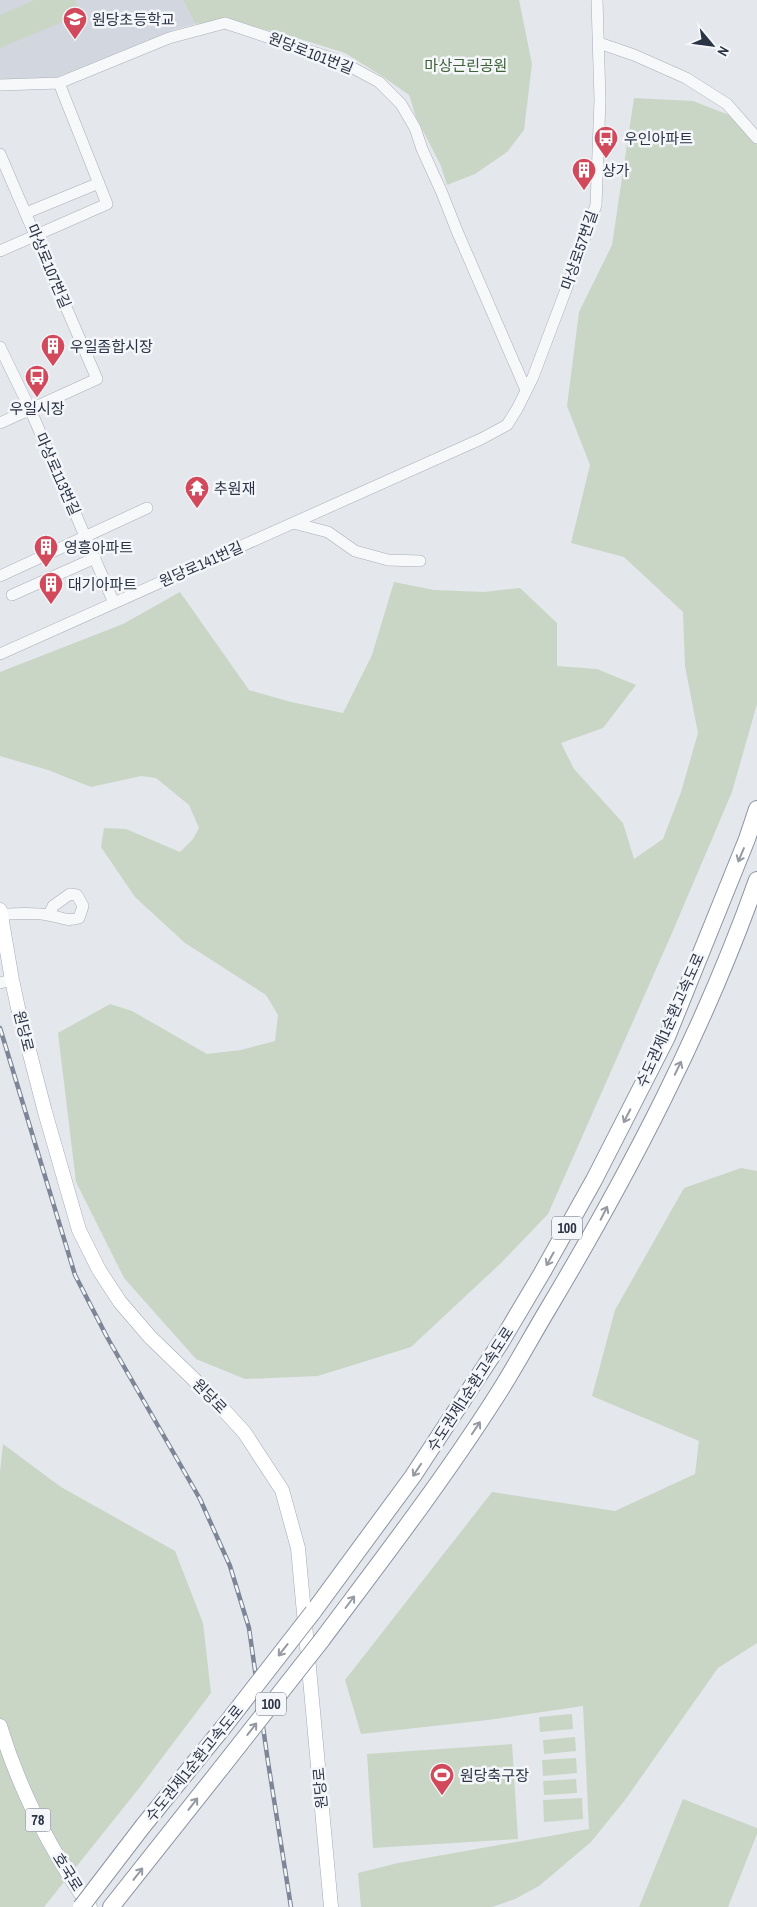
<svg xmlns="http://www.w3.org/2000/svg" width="757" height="1907" viewBox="0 0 757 1907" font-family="'Archivo Narrow','Noto Sans KR',sans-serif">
<rect width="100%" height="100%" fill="#e4e7ec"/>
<!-- built -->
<path fill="#d2d6de" d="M0,0H183L195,24L173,30L55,78L0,80Z"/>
<!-- green -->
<path fill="#c9d6c5" d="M35,0H75L81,14L0,48V15Z
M183,0H519L532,64L524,130L507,152L475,174L447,185L441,166L416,117L409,95L382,76L345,53L297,38L228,20L195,24Z
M634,98L693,101L729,115L757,145V704L732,792L672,933L548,1214L501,1263L411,1347L318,1376L245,1379L196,1359L124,1278L76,1182L58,1033L110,1004L132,1011L207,1054L241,1050L275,1041L278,1015L266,995L185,943L135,897L101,847L104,828L126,829L180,852L193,839L199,828L189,805L156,778L141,776L91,787L48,770L0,756V672L123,624L180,592L249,690L291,702L343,713L372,655L394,582L434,590L484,592L520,588L557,623V666L597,669L636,685L603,728L561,743L574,769L623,823L634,859L663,839L681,792L698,733L685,666L683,612L624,557L571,543L590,465L567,406L579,312L612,245Z
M741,1168L757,1171V1643L718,1668L625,1800L591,1842L539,1886L515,1899L492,1907H361L358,1873L398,1863L589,1829L583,1706L488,1720L361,1734L345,1680L492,1492L615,1511L695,1474L699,1441L592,1396L615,1310L684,1188Z
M3,1444L61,1487L175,1551L203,1623L211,1693L140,1787L44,1907H0V1472Z
M572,1714L573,1729L540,1732L539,1717Z
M575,1737L576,1751L544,1754L543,1740Z
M512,1744L518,1839L373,1848L367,1754Z
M576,1758L577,1773L543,1776L542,1760Z
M576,1779L577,1793L544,1795L543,1781Z
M582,1798L583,1819L544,1822L543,1800Z
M683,1799L757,1828V1834L728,1907H639Z"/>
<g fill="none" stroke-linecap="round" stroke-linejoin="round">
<defs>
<path id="minor" d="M599,43L634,55L686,78L727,104L757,138
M0,85L59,83L169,38L225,23L340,61L379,82L401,104L415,128L422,149L442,193L457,231L526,390
M0,154L97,379L0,423
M26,213L99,183
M0,251L107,204L59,83
M0,347L30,409L114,603
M293,523L328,532L355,551L388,560L420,561
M0,576L147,508
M12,595L95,558
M0,654L481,439L507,425L517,409L533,377L576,263L596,205L600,100L597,0
M0,914C16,914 33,912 48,915C62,917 65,922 79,918L83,906L77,895L70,894L53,906L49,915
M0,983L12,980"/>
<path id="major" d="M0,910L12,980L18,1008L45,1112L79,1230L99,1270L120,1302L150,1337L208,1393L244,1432L282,1490L298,1548L331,1907
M0,1726C20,1792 51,1851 90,1907"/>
<path id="highway" d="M313,1612L413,1476L501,1342L542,1273L594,1180L667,1037L747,839L757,809
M321,1641C380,1562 441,1483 494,1400C513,1371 530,1339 548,1309C629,1173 704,1030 757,880
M143,1826L222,1729
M111,1907L222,1767"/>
</defs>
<!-- minor casing -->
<use href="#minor" stroke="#a9aeb7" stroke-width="12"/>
<!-- major casing -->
<use href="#major" stroke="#a3abb8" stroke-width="15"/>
<!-- highway casing -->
<use href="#highway" stroke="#8b94a3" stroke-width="18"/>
<!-- minor -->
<use href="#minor" stroke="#f7f8fa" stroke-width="11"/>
<!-- major -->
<use href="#major" stroke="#fff" stroke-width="14"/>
<!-- highway -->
<use href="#highway" stroke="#fff" stroke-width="16"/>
<defs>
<path id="rail" d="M0,1028L75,1275L107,1337L200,1499L230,1566L249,1628L268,1762L291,1907"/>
</defs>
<!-- rail casing -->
<use href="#rail" stroke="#7d8696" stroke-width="4.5"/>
<!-- rail -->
<use href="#rail" stroke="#f4f6f9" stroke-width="2.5" stroke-dasharray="8" stroke-linecap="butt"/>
<defs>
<path id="highway-bridge" d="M222,1729L313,1612
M222,1767L321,1641
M81,1907L143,1826"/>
</defs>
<!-- highway-bridge casing -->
<use href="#highway-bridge" stroke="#8b94a3" stroke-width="18" stroke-linecap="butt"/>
<!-- highway-bridge -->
<use href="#highway-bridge" stroke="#fff" stroke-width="16"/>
</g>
<!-- one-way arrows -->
<defs><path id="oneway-shaft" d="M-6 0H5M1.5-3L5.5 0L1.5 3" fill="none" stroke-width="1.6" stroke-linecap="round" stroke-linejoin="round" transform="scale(1.25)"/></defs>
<g stroke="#959aa2">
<use href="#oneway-shaft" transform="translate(741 855) rotate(113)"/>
<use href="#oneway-shaft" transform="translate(678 1068) rotate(-64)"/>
<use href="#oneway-shaft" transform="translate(627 1116) rotate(117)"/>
<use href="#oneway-shaft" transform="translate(604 1213) rotate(-63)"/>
<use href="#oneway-shaft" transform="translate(550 1259) rotate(119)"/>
<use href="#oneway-shaft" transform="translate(476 1428) rotate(-56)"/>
<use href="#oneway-shaft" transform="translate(417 1470) rotate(124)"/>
<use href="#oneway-shaft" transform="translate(350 1602) rotate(-53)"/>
<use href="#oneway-shaft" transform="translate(283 1650) rotate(128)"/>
<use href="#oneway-shaft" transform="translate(252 1729) rotate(-52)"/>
<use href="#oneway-shaft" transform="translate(193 1804) rotate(-52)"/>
<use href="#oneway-shaft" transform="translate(138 1874) rotate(-52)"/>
</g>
<!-- icons -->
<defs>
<symbol id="school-pin" viewBox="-11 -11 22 30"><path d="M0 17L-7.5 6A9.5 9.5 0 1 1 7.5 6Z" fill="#d1495b" stroke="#f4f6f9"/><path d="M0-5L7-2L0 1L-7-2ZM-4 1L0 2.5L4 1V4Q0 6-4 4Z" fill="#fff"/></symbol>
<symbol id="bus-pin" viewBox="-11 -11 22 30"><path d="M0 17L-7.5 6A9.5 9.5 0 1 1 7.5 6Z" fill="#d1495b" stroke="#f4f6f9"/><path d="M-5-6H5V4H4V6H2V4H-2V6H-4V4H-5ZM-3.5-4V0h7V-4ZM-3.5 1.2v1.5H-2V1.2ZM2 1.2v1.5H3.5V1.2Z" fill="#fff"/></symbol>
<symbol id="building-pin" viewBox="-11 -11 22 30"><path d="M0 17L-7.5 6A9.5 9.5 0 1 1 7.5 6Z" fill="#d1495b" stroke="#f4f6f9"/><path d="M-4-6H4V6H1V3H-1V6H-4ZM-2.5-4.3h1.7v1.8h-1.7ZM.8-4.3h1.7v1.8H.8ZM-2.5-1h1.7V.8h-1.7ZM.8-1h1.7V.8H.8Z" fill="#fff"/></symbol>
<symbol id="temple-pin" viewBox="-11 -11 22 30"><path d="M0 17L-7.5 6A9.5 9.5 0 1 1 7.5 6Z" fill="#d1495b" stroke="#f4f6f9"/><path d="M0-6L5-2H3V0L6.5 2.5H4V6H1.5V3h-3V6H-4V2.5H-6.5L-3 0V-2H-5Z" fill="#fff"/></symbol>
<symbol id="stadium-pin" viewBox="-11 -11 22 30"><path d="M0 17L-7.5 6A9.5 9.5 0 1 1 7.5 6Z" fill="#d1495b" stroke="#f4f6f9"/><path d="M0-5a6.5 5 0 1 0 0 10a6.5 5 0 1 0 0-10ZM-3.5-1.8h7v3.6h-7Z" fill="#fff"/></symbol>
</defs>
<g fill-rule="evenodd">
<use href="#school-pin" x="61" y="5" width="28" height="38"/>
<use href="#bus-pin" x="592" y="124" width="28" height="38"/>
<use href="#building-pin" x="570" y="156" width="28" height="38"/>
<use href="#building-pin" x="39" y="332" width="28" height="38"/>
<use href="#bus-pin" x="23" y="363" width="28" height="38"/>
<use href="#temple-pin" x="183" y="474" width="28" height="38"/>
<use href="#building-pin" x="32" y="533" width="28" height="38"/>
<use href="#building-pin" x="37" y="570" width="28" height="38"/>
<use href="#stadium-pin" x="428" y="1761" width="28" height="38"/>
</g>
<g text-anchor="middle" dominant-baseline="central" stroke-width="5" stroke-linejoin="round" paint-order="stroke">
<!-- shield labels -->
<g fill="#f4f6f9" stroke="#676e7b" stroke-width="1">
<rect x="552" y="1216.5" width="30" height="23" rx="4"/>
<rect x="256" y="1692.5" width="30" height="23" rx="4"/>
<rect x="25.5" y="1808.5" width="25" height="23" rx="4"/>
</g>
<g font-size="14" font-weight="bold" fill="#2b3445">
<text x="567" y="1228">100</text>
<text x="271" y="1704">100</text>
<text x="38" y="1820">78</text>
</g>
<!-- poi labels -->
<g font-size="15" fill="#2b3445" stroke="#f4f6f9" text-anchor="start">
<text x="92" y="19">원당초등학교</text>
<text x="624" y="138">우인아파트</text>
<text x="602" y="170">상가</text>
<text x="70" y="346">우일좀합시장</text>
<text x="37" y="408" text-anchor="middle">우일시장</text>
<text x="214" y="488">추원재</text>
<text x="64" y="547">영흥아파트</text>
<text x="68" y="584">대기아파트</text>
<text x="460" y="1775">원당축구장</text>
</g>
<!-- street labels -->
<g font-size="15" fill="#2b3445" stroke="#f4f6f9">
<text transform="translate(311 53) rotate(21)">원당로101번길</text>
<text transform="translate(579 250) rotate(-71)">마상로57번길</text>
<text transform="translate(49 266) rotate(67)">마상로107번길</text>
<text transform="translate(58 474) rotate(66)">마상로113번길</text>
<text transform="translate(201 564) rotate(-24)">원당로141번길</text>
<text transform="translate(670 1020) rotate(-66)">수도권제1순환고속도로</text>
<text transform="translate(24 1031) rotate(76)">원당로</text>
<text transform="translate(470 1389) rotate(-57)">수도권제1순환고속도로</text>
<text transform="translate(210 1396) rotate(46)">원당로</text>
<text transform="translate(194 1763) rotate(-51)">수도권제1순환고속도로</text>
<text transform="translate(320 1788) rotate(-95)">원당로</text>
<text transform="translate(68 1872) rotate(58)">호국로</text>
</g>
<!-- park labels -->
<g font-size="15" fill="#3f6138" stroke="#f4f6f9">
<text x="466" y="65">마상근린공원</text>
</g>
</g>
<!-- north arrow -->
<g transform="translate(712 45) rotate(119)" stroke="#f4f6f9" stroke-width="4" paint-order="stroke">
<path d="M0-4L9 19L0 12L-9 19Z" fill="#2b3445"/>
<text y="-8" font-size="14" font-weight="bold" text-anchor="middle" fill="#2b3445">N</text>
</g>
</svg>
